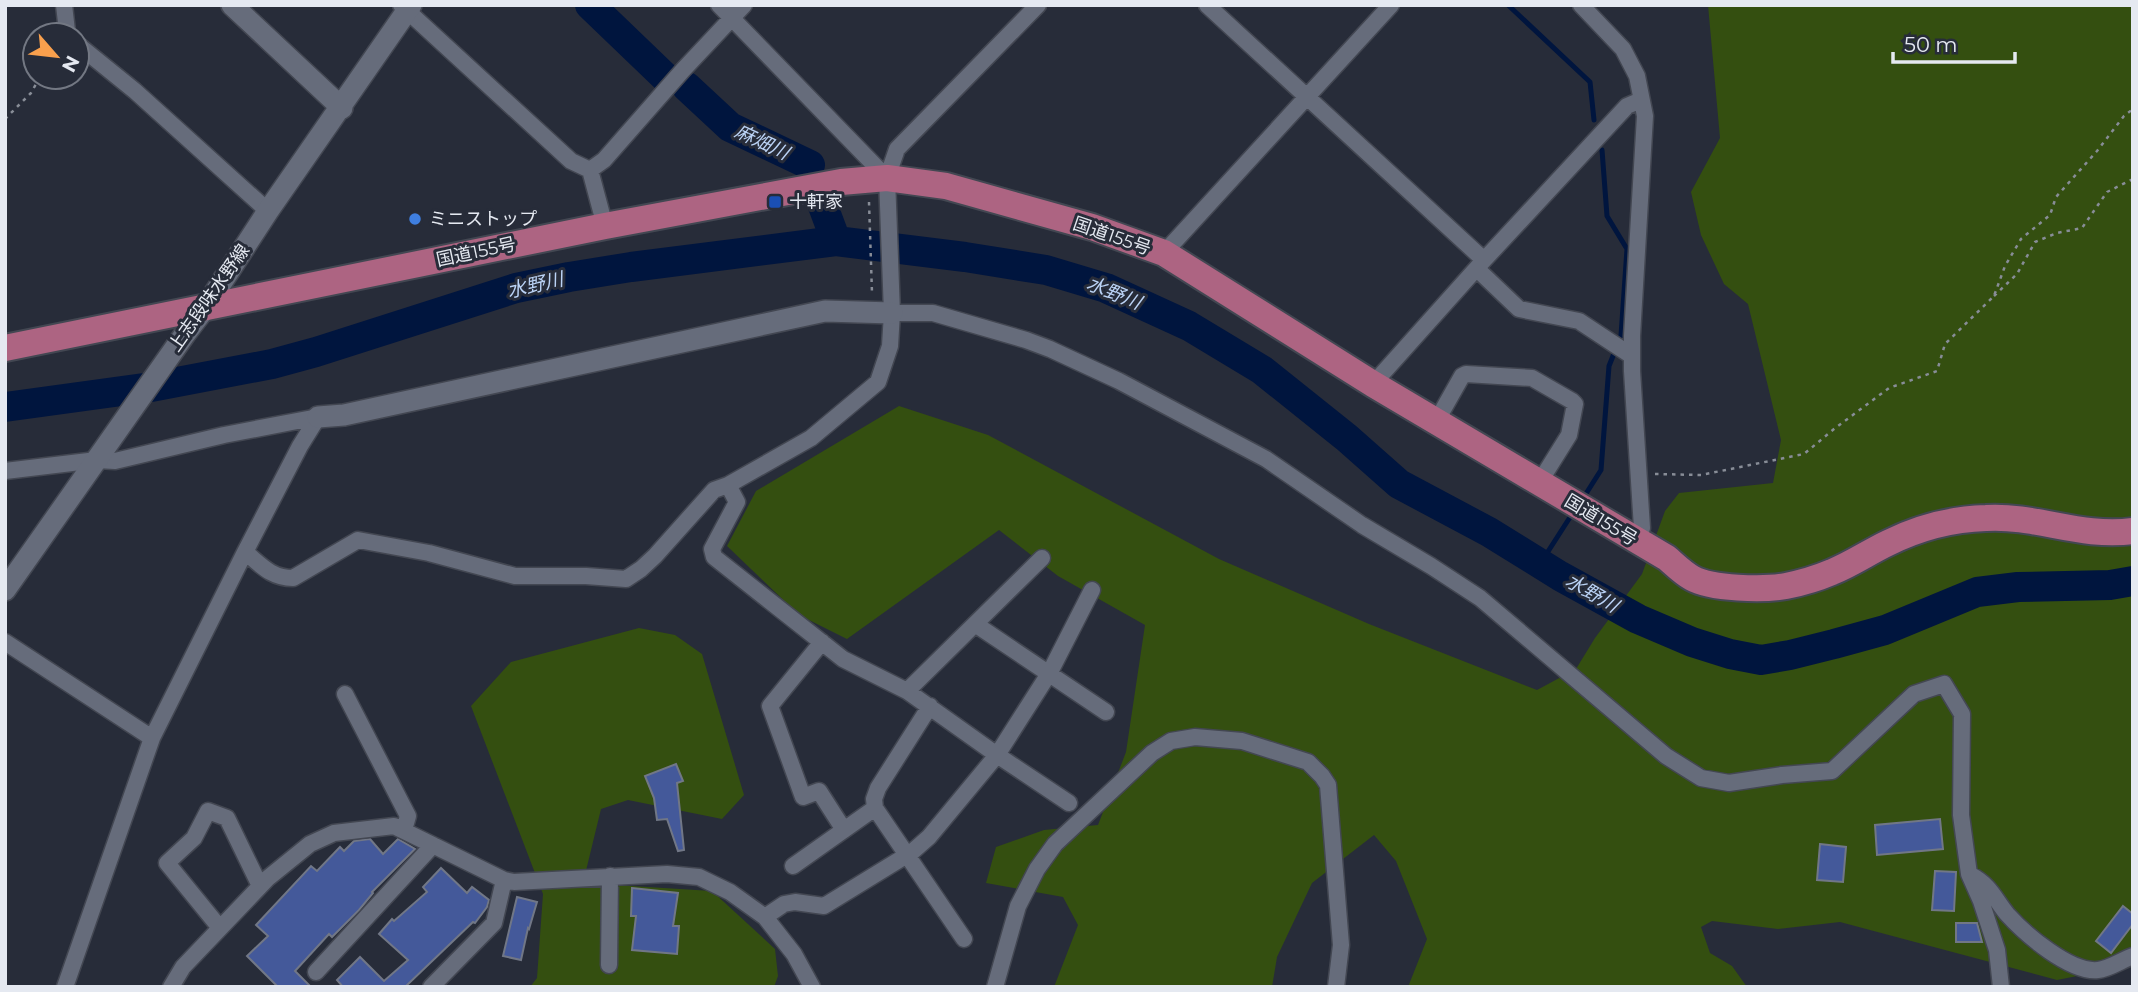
<svg xmlns="http://www.w3.org/2000/svg" width="2138" height="992" viewBox="0 0 2138 992" font-family="Montserrat,'Noto Sans JP',sans-serif">
<rect width="100%" height="100%" fill="#272c39"/>
<!-- green -->
<path fill="#344f10" d="M1708,5H2133V965L2057,980L1840,922L1778,929L1712,921L1701,927L1710,953L1732,966L1747,987H1408L1427,939L1396,861L1374,835L1312,883L1277,957L1272,987H1054L1078,925L1063,897L986,883L996,847L1044,830L1098,825L1126,752L1145,625L1058,576L999,530L847,639L799,615L727,546L756,491L899,406L988,435L1219,559L1369,624L1537,690L1576,669L1595,638L1642,574L1665,511L1679,493L1773,483L1781,440L1748,304L1724,284L1701,235L1691,192L1720,138Z
M639,628L675,635L702,654L744,795L722,819L628,800L601,809L583,883L712,891L775,949L778,976L774,987H530L537,978L543,894L471,706L511,662Z"/>
<g fill="none" stroke-linecap="round" stroke-linejoin="round">
<!-- stream -->
<path stroke="#00153e" stroke-width="5" d="M1508,5L1590,82L1594,120
M1582,500L1601,470L1609,366L1621,336L1627,249L1607,216L1602,150
M1540,564L1574,511"/>
<!-- river -->
<path stroke="#00153e" stroke-width="30" d="M590,5L666,78
M687,87L730,127L810,165
M823,206L836,241
M5,407L151,387L272,364L316,352L516,288L569,277L631,267L836,241L965,257L1046,270L1106,288L1189,326L1262,370L1347,438L1399,484L1489,532L1560,576L1638,619L1692,642L1730,654L1761,660L1790,655L1834,644L1885,630L1977,592L2018,587L2110,585L2133,581"/>
</g>
<!-- building -->
<path fill="#44599a" stroke="#717786" stroke-width="2" d="M676,764L683,781L677,783L684,850L678,851L667,819L657,820L654,798L645,776Z
M1940,819L1943,849L1877,855L1875,825Z
M370,839L383,854L398,839L415,849L372,892L373,893L359,910L332,937L329,934L295,971L311,987H278L247,956L268,936L256,925L311,866L317,871L340,847L344,851L354,841Z
M1820,844L1846,847L1843,882L1817,880Z
M441,868L467,893L472,887L489,900L487,907L475,923L473,922L405,987H343L337,980L360,957L384,981L408,960L379,934L392,919L394,921L427,892L423,887Z
M1935,871L1956,872L1954,911L1932,910Z
M632,888L678,893L673,926H679L677,954L632,950L636,916H631Z
M517,897L537,902L529,929L528,928L521,960L503,956Z
M2123,906L2133,914V924L2111,953L2096,941Z
M1956,923H1977L1982,942H1956Z"/>
<g fill="none" stroke-linecap="round" stroke-linejoin="round">
<defs>
<path id="minor" d="M64,5L67,31L69,35
M401,5L571,161L590,170L605,226
M719,5L887,178
M1207,5L1484,260
M1581,5L1623,49L1637,76L1645,116L1632,336V371L1642,528L1636,542
M77,44L135,91L268,211
M590,170L604,160L683,70L744,5
M1164,253L1391,5
M1477,269L1519,309L1579,321L1632,356
M892,313H933L1026,340L1050,349L1119,381L1266,459L1362,525L1431,566L1480,598L1666,756L1701,778L1729,783L1782,775L1832,771L1914,694L1944,684L1962,714L1961,815L1969,874L1981,901L1997,950L2001,987
M1373,384L1484,260L1627,106L1641,100
M1436,422L1462,376L1466,374L1532,378L1572,401L1575,404L1569,435L1539,483
M5,471L97,460L115,461L224,435L318,417
M728,485L737,502L712,549L714,557L843,659L907,691L997,755L1069,803
M245,552C261,565 271,578 293,578L358,540L429,553L515,576H586L626,579L641,569L655,556L714,490L728,485L811,438L878,382L890,346L892,313L887,178L897,149L1038,5
M975,624L1106,712
M5,642L152,738
M822,642L770,706L803,797L819,791L844,830
M907,691L1042,558
M345,694L408,816L404,830
M930,706L878,788L874,799L875,808L964,939
M793,866L875,808
M1971,875C1991,886 1994,898 2007,914C2025,934 2070,973 2098,970C2109,969 2122,960 2133,956
M765,917L784,904L795,902L824,906L912,852L929,837L997,755L1050,672L1092,590
M220,928L167,863L194,838L208,811L227,818L260,886
M609,965L610,876
M316,972L433,845
M65,987L152,738L245,552L300,446L318,417
M171,987L183,967L268,878L310,844L334,833L394,826L504,880L514,882L667,874L699,877L730,892L765,917L794,954L812,987
M431,987L494,923L504,880
M995,987L1018,906L1037,869L1055,844L1152,753L1171,741L1195,737L1242,741L1308,762L1322,776L1328,785L1341,945L1336,987"/>
<path id="tertiary" d="M232,5L342,108
M318,417L344,415L825,311L892,313
M5,590L185,334L205,308L268,211L411,5"/>
<path id="trunk" d="M5,348L605,226L841,182L887,178L946,186L1092,227L1164,253L1373,384L1667,558C1675,565 1683,573 1692,578C1711,589 1764,590 1786,586C1801,583 1818,578 1832,572C1852,564 1869,552 1888,543C1918,528 1953,519 1986,518C2037,515 2080,538 2133,531"/>
</defs>
<!-- minor casing -->
<use href="#minor" stroke="#434752" stroke-width="19"/>
<!-- tertiary casing -->
<use href="#tertiary" stroke="#434752" stroke-width="24"/>
<!-- trunk casing -->
<use href="#trunk" stroke="#434752" stroke-width="30"/>
<!-- path -->
<path stroke="#888d97" stroke-width="2.5" stroke-dasharray="3.5 5" stroke-linecap="butt" d="M5,119L31,93L40,77
M869,202L872,293
M1994,296L2017,274L2035,242L2057,233L2082,228L2107,192L2133,179
M1655,474L1701,475L1804,454L1834,429L1889,388L1937,371L1945,344L1994,296L2005,266L2021,239L2050,215L2056,197L2097,151L2124,116L2133,109"/>
<!-- minor -->
<use href="#minor" stroke="#666c7b" stroke-width="16"/>
<!-- tertiary -->
<use href="#tertiary" stroke="#666c7b" stroke-width="21"/>
<!-- trunk -->
<use href="#trunk" stroke="#ad6482" stroke-width="26"/>
</g>
<!-- markers -->
<rect fill="#1a4fb4" stroke="#272c39" stroke-width="2.5" x="768" y="195" width="14" height="14" rx="3.5"/>
<circle fill="#3f7fe0" stroke="#272c39" stroke-width="2.5" cx="415" cy="219" r="7"/>
<g text-anchor="middle" dominant-baseline="central" stroke-width="6" stroke-linejoin="round" paint-order="stroke">
<!-- poi labels -->
<g font-size="18" fill="#e5e9f1" stroke="#272c39" text-anchor="start">
<text x="789" y="202">十軒家</text>
<text x="429" y="219">ミニストップ</text>
</g>
<!-- street labels -->
<g font-size="18" fill="#e5e9f1" stroke="#272c39">
<text transform="translate(1112 236) rotate(19)">国道155号</text>
<text transform="translate(476 252) rotate(-12)">国道155号</text>
<text transform="translate(209 298) rotate(-55)">上志段味水野線</text>
<text transform="translate(1601 520) rotate(31)">国道155号</text>
</g>
<!-- water labels -->
<g font-size="19" font-style="italic" fill="#bbd3f6" stroke="#272c39">
<text transform="translate(762 142) rotate(25)">麻畑川</text>
<text transform="translate(535 285) rotate(-13)">水野川</text>
<text transform="translate(1114 293) rotate(22)">水野川</text>
<text transform="translate(1592 593) rotate(30)">水野川</text>
</g>
</g>
<!-- border -->
<rect width="2138" height="992" fill="none" stroke="#e5e9f1" stroke-width="14"/>
<!-- north arrow -->
<g transform="translate(56 56) rotate(118)"><circle r="33" fill="#272c39" stroke="#737883" stroke-width="2"/>
<path d="M0-5L12 26L0 18L-12 26Z" fill="#f9a04d"/>
<text y="-10" font-size="19" font-weight="bold" text-anchor="middle" fill="#e5e9f1">N</text>
</g>
<!-- scale -->
<path d="M1893 52v10h122v-10" fill="none" stroke="#e5e9f1" stroke-width="3.5"/>
<text x="1904" y="52" font-size="21" fill="#e5e9f1" stroke="#272c39" stroke-width="5" paint-order="stroke">50 m</text>
</svg>
